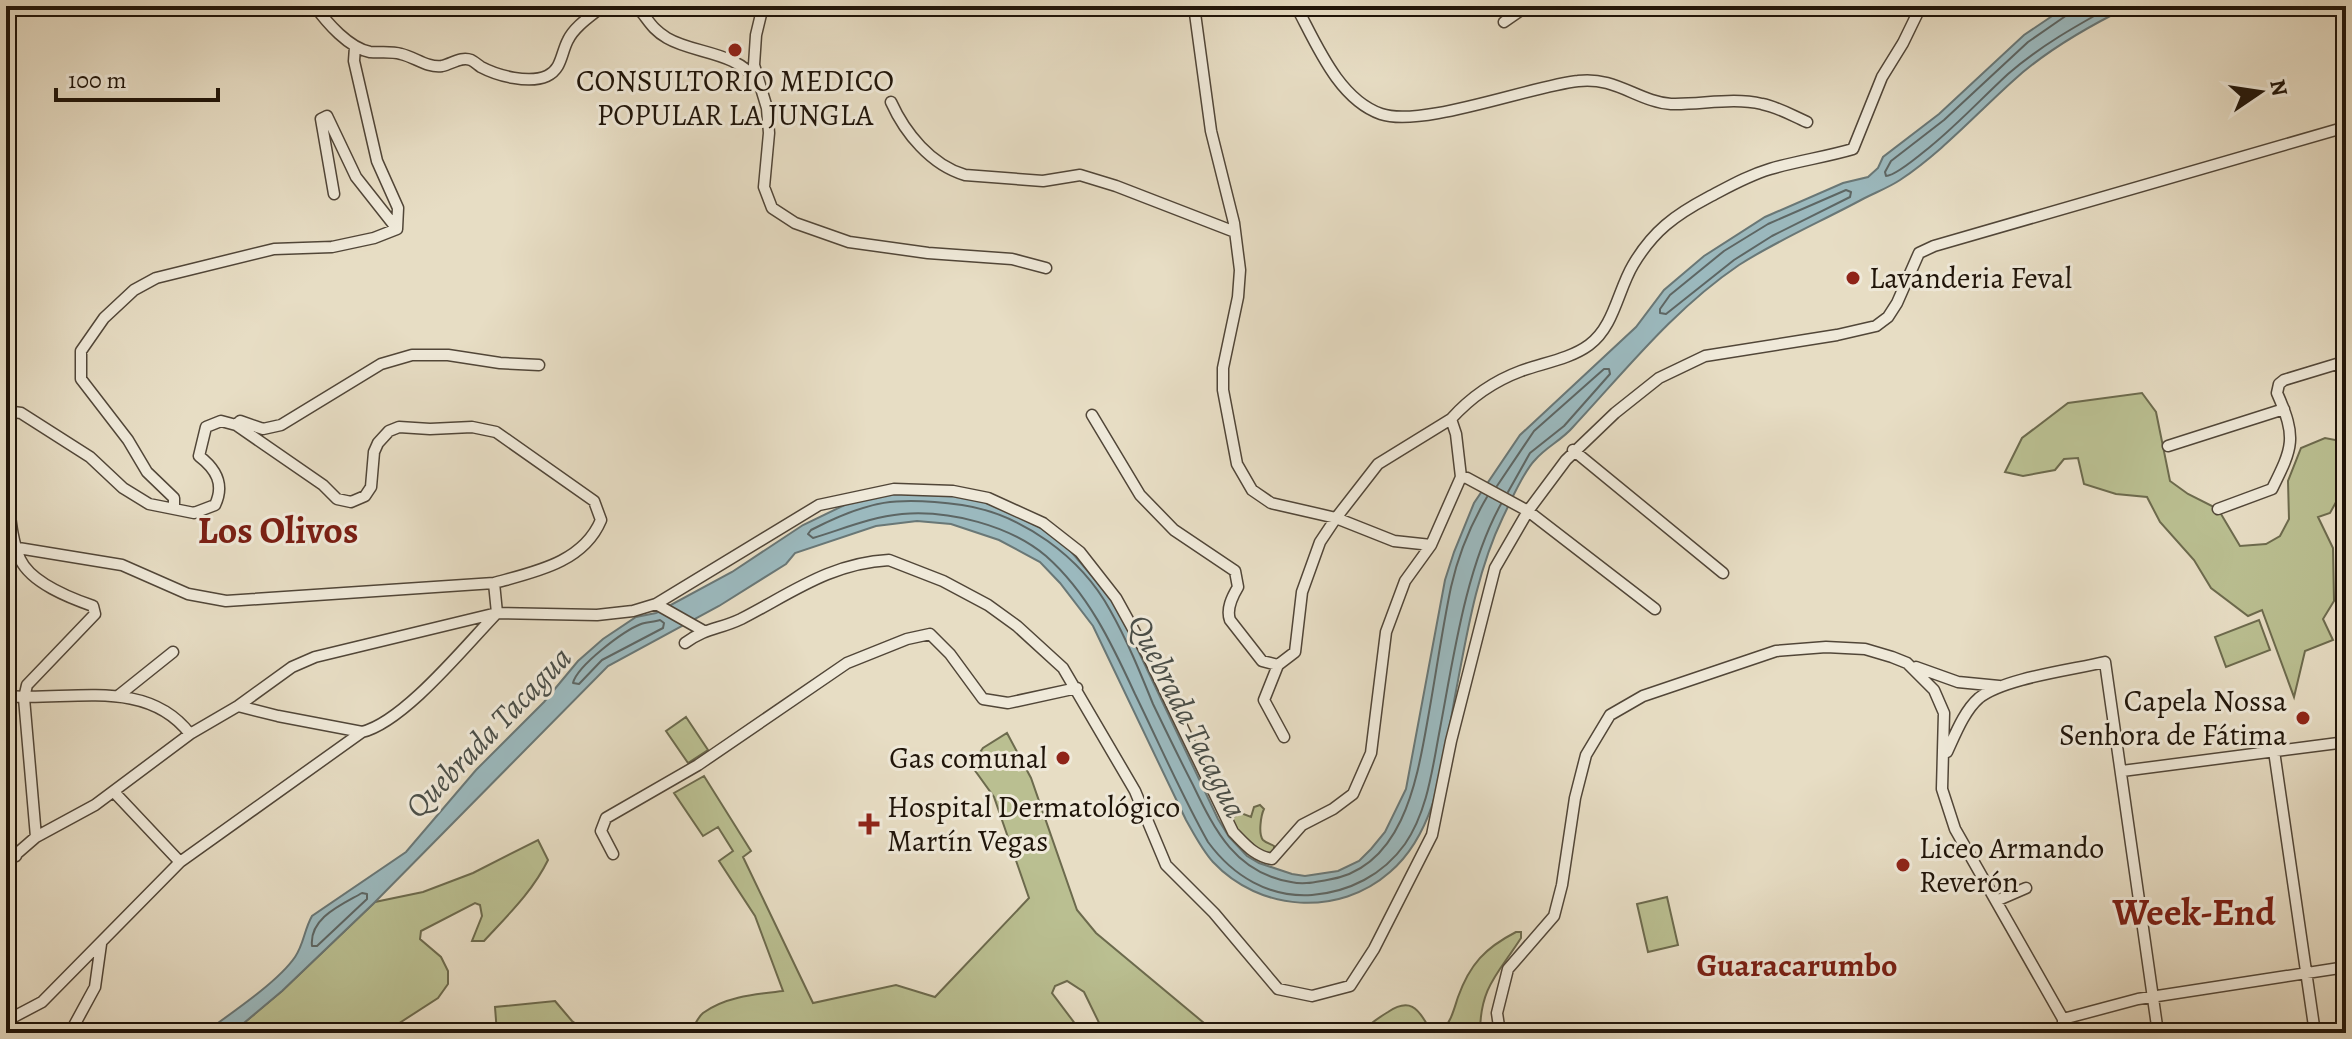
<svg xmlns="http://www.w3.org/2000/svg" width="2352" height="1039" viewBox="0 0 2352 1039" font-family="Alegreya,serif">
<rect width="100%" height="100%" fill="#e7ddc4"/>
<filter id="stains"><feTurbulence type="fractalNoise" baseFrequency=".0025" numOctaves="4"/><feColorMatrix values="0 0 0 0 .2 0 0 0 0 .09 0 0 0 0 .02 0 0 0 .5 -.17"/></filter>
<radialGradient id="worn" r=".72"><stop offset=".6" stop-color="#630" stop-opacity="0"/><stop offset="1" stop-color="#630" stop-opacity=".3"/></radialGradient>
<!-- green -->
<path fill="#babf91" stroke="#6c6a4d" stroke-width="2" d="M2142,393L2156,412L2170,481L2188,494L2218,509L2240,546L2266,544L2280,536L2289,519L2288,481L2301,448L2325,438L2346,442V484L2330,513L2318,517L2333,548L2334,601L2323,619L2333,640L2305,651L2294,697L2262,610L2248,616L2211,588L2194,560L2160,522L2147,497L2116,494L2084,484L2078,458L2064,459L2055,470L2023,476L2005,472L2022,438L2068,403Z
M2259,620L2270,650L2226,667L2215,637Z
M686,717L708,750L688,763L666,731Z
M1007,733L1031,778L1077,910L1096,933L1216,1033H1104L1084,992L1067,981L1055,986L1052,993L1082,1033H883L874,1028L858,1033H688C695,1027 697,1018 703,1013C726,996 758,994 783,991L755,916L719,861L733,851L718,827L703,836L674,793L704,776L751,851L743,857L813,1003L896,985L935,997L1029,898L994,797L971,765L983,748Z
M1260,805L1264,809C1261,815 1258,834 1263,840C1266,843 1271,844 1274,846V852C1255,856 1253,839 1239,834L1231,818L1241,813L1251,817L1254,807Z
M538,840L548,860C533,891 507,916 484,941H472L482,916L480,905L475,903L421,931L420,939L441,957L448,971V984L438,998L384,1033H232L282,991L375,902L423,892L473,873Z
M1667,897L1678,945L1648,952L1637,904Z
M1516,932H1521V938C1498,974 1480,987 1480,1033H1361C1369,1024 1378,1018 1388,1012C1409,998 1418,1007 1429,1028L1442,1031C1451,1022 1454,1009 1458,997C1470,964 1485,948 1516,932Z
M555,1001L572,1021L589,1033H497L495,1007Z"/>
<!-- water -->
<path fill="#9bb9be" stroke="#697776" stroke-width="2" d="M2067,6H2130C2089,26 2048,49 2014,80C1976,114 1942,152 1900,180C1888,188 1874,193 1861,200C1820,222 1778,240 1739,265C1674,309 1626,370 1573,427C1562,440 1546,447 1535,460C1523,472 1511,501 1503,517C1477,571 1467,633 1456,691C1444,752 1440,829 1390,872C1339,917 1260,912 1213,862C1202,850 1194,834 1186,820L1093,626L1060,583L1040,562L999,540L951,524L917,521L876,526L795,553L786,564L719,606L608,666L375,902L282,991L232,1033H204C230,1014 278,982 295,957C304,944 304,930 312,916L406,852L476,770L544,702L578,661L603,639L636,617L656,613L732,572L803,525L853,501L879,494L928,492L976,499L1027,518L1068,548L1116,604L1218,819L1229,837L1247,856L1259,863L1292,874L1305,876L1338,871L1359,861L1371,849L1385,832L1406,789L1445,580L1454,552L1474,503L1520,435L1636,327L1664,290L1704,256L1765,217L1843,183L1868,177L1878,168L1883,157L1939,114L2024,35Z"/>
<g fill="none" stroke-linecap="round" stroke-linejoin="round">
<!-- shore -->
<path stroke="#5d6664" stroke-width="2" d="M2070,6L2067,15L2028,42L1944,120L1891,161L1885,172L1886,176C1896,176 1921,154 1931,146C1958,124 1982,98 2008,74C2040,46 2076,26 2112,6
M1846,190L1851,192L1850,197L1772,236L1734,260L1666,314L1660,313V309L1670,295L1724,251L1768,224Z
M1497,486L1534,431L1604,369H1609L1610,374L1564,426L1530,453L1508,492
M1487,497C1471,524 1458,556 1451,587C1442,630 1436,674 1428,718C1417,780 1403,869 1327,880C1315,882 1304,885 1291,882C1236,873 1215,831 1193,785C1179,758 1166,731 1153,704C1140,672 1127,640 1110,610C1081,557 1022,514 962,505C897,496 869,500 811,530L808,534L813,538C843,529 871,517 902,514C949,510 1009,525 1046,556C1088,593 1112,644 1135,694C1159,743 1181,794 1208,842C1233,876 1269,898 1312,895C1349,892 1383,875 1405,844C1427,812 1432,771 1439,734C1453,661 1465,569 1501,504
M660,620L664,623L663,628L602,660L579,684L573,683C577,666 623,631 641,624C646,622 654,622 660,620Z
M362,893L367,894V899L317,946H312C309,918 341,905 362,893Z"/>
<defs>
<path id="street" d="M315,6C327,23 349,48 370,52C380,53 391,51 401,54C415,57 427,68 442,66C452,64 461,56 471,60C475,62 478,65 481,67C498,76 529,84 547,76C562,69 561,53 568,40C575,26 591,16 603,6
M636,6C648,18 650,28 667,38C694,54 736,51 757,81
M763,6L756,35L754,65L767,108L769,133L764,187L772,208L795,223L849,242L928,253L1012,259L1046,268
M1194,6L1211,131L1234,223L1240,270L1238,297L1223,368V390L1237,464L1252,490L1271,503L1336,518L1394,541L1431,545
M1296,6C1316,43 1338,99 1381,114C1422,128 1531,86 1578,81C1615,76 1639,102 1671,104C1701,105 1732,97 1762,104C1778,107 1793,116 1807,122
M1504,22L1527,6
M891,102C905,133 931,165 965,175L1043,181L1080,175L1116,186L1235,232
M334,194L321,119L327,116L356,177L397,229
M2344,362L2340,363L2346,387
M6,411L21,413L90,457L123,488L149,504L194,513L215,505C225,484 216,469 199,456L206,427L221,421L236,425L323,485L337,499L351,502L365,496L371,487L374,452L378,443L389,431L399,427L430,429L472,427L496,432L594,501L601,520C583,563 534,572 494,583L497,613C466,645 404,722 362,732L180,862L42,1002L6,1021
M1092,415L1140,495L1174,530L1235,571L1238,587C1232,597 1226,609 1230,620L1262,661L1278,665
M236,425L240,421L263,429L281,425L381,364L412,355H448L500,363L539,365
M2168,446L2284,409
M1573,450L1723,573
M1461,477L1467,478L1528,511L1655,609
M6,484C10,508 10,536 20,559C31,583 70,598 93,606L95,614L27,685L24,698L36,837
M174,507V498L147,472L128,440L81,379V351L104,318L134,290L156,278L274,249L332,247L374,238L397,229L398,208L377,161L354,61L355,47
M2218,509L2272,489C2293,447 2297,438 2277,393L2279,384L2284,380L2340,363
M6,546L122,565L188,594L226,601L494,583
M656,604L819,505L894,489L953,491L988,498L1043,523L1080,552L1116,598L1148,656L1233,832C1245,844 1254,856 1272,859L1302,825L1333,809L1353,794L1371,753L1386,632L1405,581L1431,545L1461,477L1456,434L1451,419C1470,398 1494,381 1521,371C1543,363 1570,359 1589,345C1614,327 1618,290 1633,265C1653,231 1675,215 1709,197C1730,186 1747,176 1770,169C1797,161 1826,157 1853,149L1882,77L1903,43L1921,6
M685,643C707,627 718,630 741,619C790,594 830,563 889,560L943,581L988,605L1017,626L1063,668L1135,791L1166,865L1214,913L1278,989L1312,996L1350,986L1374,949L1432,835L1451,741L1495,568L1528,511L1566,460L1615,413L1659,378L1705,356L1837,335L1876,326L1888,317L1897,303L1919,253L1934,246L2346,127
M1916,667L1958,682L1999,686
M6,696C67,702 146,676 190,734
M118,696L173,652
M238,706L278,716L362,732
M1284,737L1264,700L1278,665L1295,652L1302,592L1320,542L1336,518L1378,464L1451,419
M2274,751L2315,1033
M1947,752C1955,735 1964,711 1979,698C2004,678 2072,670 2105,662L2158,1033
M2122,771L2346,742
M114,792L180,862
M6,842L16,856
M613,854L601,831L606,818L698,765L847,663L907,639L930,634L950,654L983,699L1008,703L1077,688
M6,863L36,837L95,805L190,734L238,706L292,667L315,657L497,613L597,615L633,611L656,604L702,630
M1994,896L1996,901L2026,888
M2063,1019L2138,999L2346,967
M70,1033L95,987L101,944
M1500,1033L1497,1013L1508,969L1554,916L1562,885L1575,798L1586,755L1610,715L1643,696L1776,651L1826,647L1865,649L1892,657L1907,663L1934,690L1944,713L1942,789L1955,829L2063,1019V1033"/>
</defs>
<!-- street casing -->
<use href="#street" stroke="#514638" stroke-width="13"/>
<!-- street -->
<use href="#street" stroke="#efe9d9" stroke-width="10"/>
</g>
<!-- markers -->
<g fill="#8f2418" stroke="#efe9d9" stroke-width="3">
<circle cx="735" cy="50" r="8"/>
<circle cx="1853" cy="278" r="8"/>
<circle cx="2303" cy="718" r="8"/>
<circle cx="1063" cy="758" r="8"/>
<path d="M865 812h8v8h8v8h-8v8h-8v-8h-8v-8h8z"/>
<circle cx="1903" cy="865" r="8"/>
</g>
<g text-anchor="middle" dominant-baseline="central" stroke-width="6" stroke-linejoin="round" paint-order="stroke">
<!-- poi labels -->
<g font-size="30" fill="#1f1409" stroke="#efe9d9" text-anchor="start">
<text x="735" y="81" text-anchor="middle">CONSULTORIO MEDICO<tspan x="735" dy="34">POPULAR LA JUNGLA</tspan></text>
<text x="1869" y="278">Lavanderia Feval</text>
<text x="2287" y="701" text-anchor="end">Capela Nossa<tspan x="2287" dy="34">Senhora de Fátima</tspan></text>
<text x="1047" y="758" text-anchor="end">Gas comunal</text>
<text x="887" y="807">Hospital Dermatológico<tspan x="887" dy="34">Martín Vegas</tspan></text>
<text x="1919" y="848">Liceo Armando<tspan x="1919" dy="34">Reverón</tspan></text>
</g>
<!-- water labels -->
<g font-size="32" font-style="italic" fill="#4a4e48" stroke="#efe9d9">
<text transform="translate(1188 716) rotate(63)">Quebrada Tacagua</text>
<text transform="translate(488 732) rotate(-46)">Quebrada Tacagua</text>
</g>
<!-- neighbourhood labels -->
<g font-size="32" font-weight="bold" fill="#7a1f14" stroke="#efe9d9">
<text x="1797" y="965">Guaracarumbo</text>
</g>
<!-- district labels -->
<g font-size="38" font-weight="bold" fill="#7a1f14" stroke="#efe9d9">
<text x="278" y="530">Los Olivos</text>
<text x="2194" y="912">Week-End</text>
</g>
</g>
<!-- margin -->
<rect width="2352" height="1039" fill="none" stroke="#e7ddc4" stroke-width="32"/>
<rect x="8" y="8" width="2336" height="1023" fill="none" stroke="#1f1409" stroke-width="4"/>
<rect x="16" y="16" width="2320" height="1007" fill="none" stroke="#1f1409" stroke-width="2"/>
<!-- north arrow -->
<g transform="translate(2260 92) rotate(77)" stroke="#efe9d9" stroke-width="6" paint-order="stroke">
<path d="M0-6L14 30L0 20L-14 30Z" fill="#1f1409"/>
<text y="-12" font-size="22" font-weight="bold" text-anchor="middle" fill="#1f1409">N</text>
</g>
<!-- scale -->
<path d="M56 88v12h162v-12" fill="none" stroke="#1f1409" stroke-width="4"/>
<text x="68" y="88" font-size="24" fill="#1f1409" stroke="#efe9d9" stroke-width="6" paint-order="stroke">100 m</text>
<rect width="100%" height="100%" filter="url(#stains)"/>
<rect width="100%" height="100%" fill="url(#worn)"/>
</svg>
